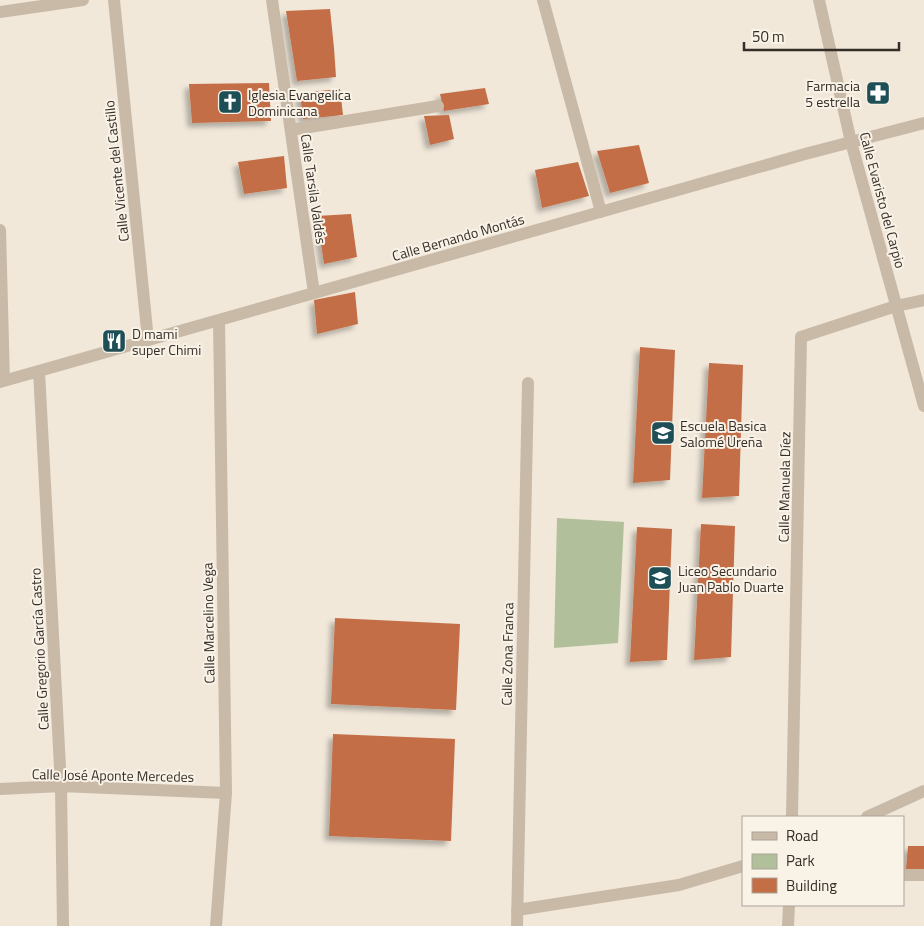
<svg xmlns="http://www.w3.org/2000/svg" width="924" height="926" viewBox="0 0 924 926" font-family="'Titillium Web',sans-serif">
<defs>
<filter id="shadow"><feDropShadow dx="-4.5" dy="4.5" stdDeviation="2.5" flood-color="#0004"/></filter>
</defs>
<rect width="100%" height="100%" fill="#f1e8da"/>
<!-- green -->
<path fill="#b1c09b" d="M557,518L624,522L618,643L554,648Z"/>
<!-- building -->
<path fill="#c46e46" filter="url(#shadow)" d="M330,9L334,48L336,77L297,81L286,11Z
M269,83L271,121L192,123L189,84Z
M485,88L489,104L444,111L440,94Z
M340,89L343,115L303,119L300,93Z
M449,115L454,139L430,145L424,116Z
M639,145L649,183L610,193L597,151Z
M284,156L287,188L244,194L238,162Z
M578,162L589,196L542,208L535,170Z
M351,214L357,257L324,264L317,216Z
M355,292L358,324L317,334L314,300Z
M640,347L675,350L670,480L633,483Z
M709,363L743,365L739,496L702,498Z
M701,524L735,526L731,657L694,660Z
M637,527L672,529L667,660L630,662Z
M335,618L460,624L456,710L331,704Z
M333,734L455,739L451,841L329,836Z
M908,846H924V869H906Z"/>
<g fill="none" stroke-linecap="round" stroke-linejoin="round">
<!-- minor -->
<path stroke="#c9b9a7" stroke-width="12" d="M114,0L148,340
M272,0L314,293
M543,0L601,212
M819,0L851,142L924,406
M0,12L83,0
M291,130L438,106
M0,230L4,381
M39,371L61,786L63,926
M0,382L805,154L924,123
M0,789L61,786L226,793
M792,817L801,337L896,306L924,300
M867,817L924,791
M903,875H924
M517,910L679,885L743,866
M216,926L226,793L219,320
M517,926L528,383
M788,926L789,905"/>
</g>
<!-- icons -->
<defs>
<symbol id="pharmacy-square" viewBox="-11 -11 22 22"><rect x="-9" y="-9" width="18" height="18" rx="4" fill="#1e4e56" stroke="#f9f2e7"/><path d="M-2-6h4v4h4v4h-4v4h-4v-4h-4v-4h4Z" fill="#fff"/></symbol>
<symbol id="church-square" viewBox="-11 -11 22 22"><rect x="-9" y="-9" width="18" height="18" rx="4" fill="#1e4e56" stroke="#f9f2e7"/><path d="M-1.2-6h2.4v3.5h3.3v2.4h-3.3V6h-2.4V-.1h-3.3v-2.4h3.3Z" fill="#fff"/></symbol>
<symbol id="restaurant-square" viewBox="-11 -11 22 22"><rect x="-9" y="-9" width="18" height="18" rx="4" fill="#1e4e56" stroke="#f9f2e7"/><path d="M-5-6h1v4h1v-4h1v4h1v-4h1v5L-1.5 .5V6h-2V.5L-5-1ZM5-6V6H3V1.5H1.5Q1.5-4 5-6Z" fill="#fff"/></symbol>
<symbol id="school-square" viewBox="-11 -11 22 22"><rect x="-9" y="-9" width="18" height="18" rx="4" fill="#1e4e56" stroke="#f9f2e7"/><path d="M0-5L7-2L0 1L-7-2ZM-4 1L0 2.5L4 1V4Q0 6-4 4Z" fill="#fff"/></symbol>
</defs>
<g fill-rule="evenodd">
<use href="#pharmacy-square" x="864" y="79" width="28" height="28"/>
<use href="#church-square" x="216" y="88" width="28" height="28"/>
<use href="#restaurant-square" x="100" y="327" width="28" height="28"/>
<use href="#school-square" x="649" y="419" width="28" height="28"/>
<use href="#school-square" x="646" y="564" width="28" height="28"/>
</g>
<g text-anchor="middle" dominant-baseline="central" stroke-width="4" stroke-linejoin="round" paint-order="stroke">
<!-- poi labels -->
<g font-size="14" fill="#352d27" stroke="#f9f2e7" text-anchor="start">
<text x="860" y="85" text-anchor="end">Farmacia<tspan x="860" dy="16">5 estrella</tspan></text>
<text x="248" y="94">Iglesia Evangelica<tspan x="248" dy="16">Dominicana</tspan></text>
<text x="132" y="333">D mami<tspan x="132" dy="16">super Chimi</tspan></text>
<text x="680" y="425">Escuela Basica<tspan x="680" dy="16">Salomé Ureña</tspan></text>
<text x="678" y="570">Liceo Secundario<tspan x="678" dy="16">Juan Pablo Duarte</tspan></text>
</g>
<!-- street labels -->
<g font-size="14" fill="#352d27" stroke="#f9f2e7">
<text transform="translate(116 171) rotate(-96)">Calle Vicente del Castillo</text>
<text transform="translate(314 189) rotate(82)">Calle Tarsila Valdés</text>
<text transform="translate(883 200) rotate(75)">Calle Evaristo del Carpio</text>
<text transform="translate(458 237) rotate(-16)">Calle Bernando Montás</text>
<text transform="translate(784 487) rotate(-89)">Calle Manuela Díez</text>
<text transform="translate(208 623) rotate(-91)">Calle Marcelino Vega</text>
<text transform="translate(39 649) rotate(-93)">Calle Gregorio García Castro</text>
<text transform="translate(507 654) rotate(-89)">Calle Zona Franca</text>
<text transform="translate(113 775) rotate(1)">Calle José Aponte Mercedes</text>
</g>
</g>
<!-- legend -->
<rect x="742" y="816" width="162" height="90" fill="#f9f2e7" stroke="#aba39a"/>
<rect x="752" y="832" width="25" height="8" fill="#c9b9a7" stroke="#aba39a"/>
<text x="786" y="841" font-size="15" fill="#352d27">Road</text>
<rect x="752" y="854" width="25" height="15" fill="#b1c09b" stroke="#aba39a"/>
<text x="786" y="866" font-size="15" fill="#352d27">Park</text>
<rect x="752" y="878" width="25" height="15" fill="#c46e46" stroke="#aba39a"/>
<text x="786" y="891" font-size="15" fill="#352d27">Building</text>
<!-- scale -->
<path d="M744 42v8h155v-8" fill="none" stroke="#352d27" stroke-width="2.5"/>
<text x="752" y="42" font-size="15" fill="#352d27" stroke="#f9f2e7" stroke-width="4" paint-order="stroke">50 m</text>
</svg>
